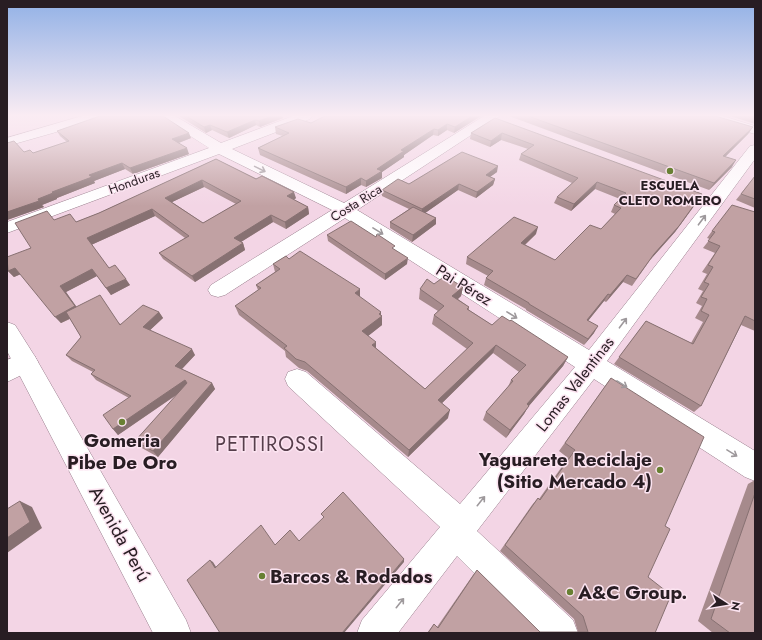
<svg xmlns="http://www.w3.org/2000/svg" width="762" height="640" viewBox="0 0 762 640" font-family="Jost,sans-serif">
<rect width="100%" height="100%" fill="#f3d5e5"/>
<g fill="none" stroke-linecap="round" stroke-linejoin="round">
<defs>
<path id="minor" d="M82,116H104L102,119L7,146V138Z
M159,116H175L221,143L293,116H312L310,119L232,149L344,203L484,116H500L357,210L589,350L750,146L755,145V159L607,361L755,451V481L745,477L594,379L477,531L573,620L578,633H534L457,556L398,633H357L362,620L440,527L288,386L285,379L288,372L297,369L306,372L460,504L575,367L345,218L225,295L218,297L211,295L208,290L211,285L332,210L219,154L7,233V222L209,148Z
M702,116H723L755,126V134L704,119Z
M26,352L34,355L38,362L34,369L7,382V360Z"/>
<path id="major" d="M7,322L15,325L34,355L186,620L191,633H153L7,351Z"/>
</defs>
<!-- minor casing -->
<use href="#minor" stroke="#987d8c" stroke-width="1"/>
<!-- major casing -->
<use href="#major" stroke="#987d8c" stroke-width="1"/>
<!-- minor -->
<use href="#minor" fill="#fff" fill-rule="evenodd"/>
<!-- major -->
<use href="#major" fill="#fff" fill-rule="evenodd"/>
</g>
<!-- wall -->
<path fill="#a68a8c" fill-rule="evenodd" d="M179,116H282L283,118L260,127L256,125L229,138L212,130L206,133Z
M325,116H481L454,133L447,130L438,136L433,135L404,155V157L382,172V178L366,187L361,185L346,194L260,155L258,148L283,136L276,134L275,127L311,123Z
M509,116H715L753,127L748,134L725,157L732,167L709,190Z
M730,116H755V124Z
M495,118L698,201L675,232L650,260L632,286L623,282L606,302L604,301L588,321L594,333L584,345L526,310V309L484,285L486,278L488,276L466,264L467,257L536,234L525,245L555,260L601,229L615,214L611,212L614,205L620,199L595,189L571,211L554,203L557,197L572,183L519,160L521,154L528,149L501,140L490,147L470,139L471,133Z
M57,131L191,138L179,143L189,154L133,174L125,169L94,181L95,183L57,198V199L42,205L44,207L7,220V143L24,152L33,153L67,142L60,136Z
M216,159L296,198L294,200L308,207L309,214L286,229L273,222L241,242L243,243L245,250L195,282L163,259L159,253L185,238L155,216L91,245L109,268L130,285L111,295L97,276L66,292L76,307L121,324L159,312L163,318L150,330L195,355L182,369L212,383L215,389L158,457L140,447L135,441L178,394L118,435L113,429L129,398L96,380L91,374L93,372L72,361L66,355L81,337L70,319L61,323L21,274L14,277L8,271L31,248L54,220L76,222L99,213ZM204,187L236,204L203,223L172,202Z
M497,172L490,177L495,179L493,185L476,198L458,190L425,213L436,218V224L412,242L390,228V222L409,209L382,196V190L409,184Z
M755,176V208L736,200Z
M755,212V331L741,325L701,406L694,412L614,364L646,321L691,343L703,322L695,318L702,306L696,303L703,291L698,289L707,274L702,272L715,253L703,248L710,239L707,238L712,231Z
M327,235L376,237L395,250L407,264L385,280L328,241Z
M273,264L360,297L382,316V325L368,336L376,348L425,389L467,349L432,324L434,315L438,311L419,299L420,289L434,284L463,287L461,296L458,299L469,307V310L492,325L568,357L563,366L528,407L524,414L506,438L483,420L486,412L508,387L511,380L519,372L493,353L442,403L448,418L408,457L307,371L299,368L286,357L285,351L239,315L235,306L258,290L256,285L275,272Z
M611,378L665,526L648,577L655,633H427L434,624L437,627L473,575L477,570L540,632H578L574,619L500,551L532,505L538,498L539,499L568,458L559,451Z
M755,480V633H713L698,621L748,484Z"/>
<!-- shaded-wall -->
<path fill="#877172" d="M272,116H282L283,118L260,127L259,121Z
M472,116H481L454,133L455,127Z
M255,120L256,125L229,138L227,132Z
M447,124V130L438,136V130Z
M210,125L212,130L206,133L204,127Z
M753,127L748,134L719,163L723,156Z
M434,129L433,135L404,155V157L382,172V178L366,187V181L377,169L401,150Z
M189,133L191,138L175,144L172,139Z
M502,133L501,140L490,147L491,141Z
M187,148L189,154L133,174L130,168Z
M736,160L732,167L709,190L714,183Z
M122,163L125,169L94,181L95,183L57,198V199L42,205L44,207L7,220V212L89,175Z
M498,166L497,172L484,181L486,175Z
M361,178V185L346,194V187Z
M495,179L493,185L476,198L477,192Z
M202,180L204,187L168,204L165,198Z
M597,182L595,189L571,211L574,204Z
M459,184L458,190L421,216L422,209Z
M294,192L296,198L288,203L287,196Z
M702,194L675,232L650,260L632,286L654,254Z
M308,207L309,214L286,229L285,222Z
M152,209L155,216L91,245L87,238Z
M271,215L273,222L236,245L234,238Z
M436,218V224L412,242L413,235Z
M538,227L536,234L519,250L521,243Z
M243,243L245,250L195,282L192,276Z
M408,258L407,264L385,280V274Z
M15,268L21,274L14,277L8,271Z
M92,269L97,276L66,292L81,313L61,323L55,317L60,286Z
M627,275L623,282L606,302L610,295Z
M126,279L130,285L111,295L106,288Z
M463,287L461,296L451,305L452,296Z
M360,289V298L355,293Z
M608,294L604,301L583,327L587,320Z
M159,312L163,318L147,333L143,327Z
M381,312V318L382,316V325L363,340L362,331Z
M598,326L594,333L584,345L588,339Z
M376,342V351L372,345Z
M496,345L493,353L437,408L438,400Z
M192,349L195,355L179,372L175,366Z
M568,357L563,366L528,407L524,414L506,438L510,430L527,404Z
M185,380L189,386L118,435L113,429Z
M212,383L215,389L158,457L153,451Z
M450,410L448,418L408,457L409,450Z
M20,501L32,507L42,528L7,553V538Z
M404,559V562L344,633H342Z
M210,560L213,562L218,570L215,568Z"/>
<!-- building -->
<path fill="#c1a1a3" stroke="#877172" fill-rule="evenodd" d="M100,116H163L189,133L172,139L187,148L130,168L122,163L89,175L92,177L52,192L53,193L38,199L39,201L7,212V143L14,141L24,152L30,150L33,153L69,141L57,131Z
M186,116H272L259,121L255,120L227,132L210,125L204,127Z
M325,116H472L455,127L447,124L438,130L434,129L401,150L404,151L377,169L382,171L366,181L361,178L346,187L258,148L289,133L275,127L298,119L311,123Z
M528,116H715L753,127L723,156L736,160L714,183Z
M495,118L702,194L679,226L654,254L636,279L627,275L610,295L608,294L587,320L598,326L588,339L529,304V303L486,278L493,271L467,257L514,217L538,227L521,243L555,260L590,225L601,229L621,208L614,205L626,193L597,182L574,204L557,197L578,178L521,154L534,145L502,133L491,141L471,133Z
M462,152L498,166L486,175L495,179L477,192L459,184L422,209L382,190L398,179L409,184Z
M216,159L256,179L262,176L294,192L287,196L308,207L285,222L271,215L234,238L243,243L192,276L159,253L189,236L152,209L87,238L109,268L115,265L126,279L106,288L92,269L60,286L75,306L55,317L15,268L8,271L7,257L31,248L15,223L47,211L54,220L70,214L76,222L99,213ZM202,180L241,201L203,223L165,198Z
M755,176V199L741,194Z
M732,205L755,212V321L745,316L701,406L619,357L646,321L693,344L709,315L701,311L707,299L701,297L709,284L704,282L713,267L708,265L720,246L708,241L715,232L712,231Z
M413,207L436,218L413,235L390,222Z
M351,221L376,237L377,234L395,246L392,248L408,258L385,274L327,235Z
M300,251L360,289L355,293L381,312L379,314L382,316L362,331L376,342L372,345L425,389L473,343L434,315L444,306L420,289L427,279L434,284L445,276L463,287L452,296L469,307L467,309L492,325L502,316L510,321L511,320L568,357L527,404L529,406L510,430L486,412L513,381L511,380L526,365L496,345L438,400L450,410L409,450L305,362L296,359L284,348L287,346L235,306L261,288L256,285L280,269L273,264L286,256L289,259Z
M100,295L120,325L143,305L159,312L143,327L192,349L175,366L212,383L153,451L135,441L187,383L185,380L113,429L103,415L131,396L91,374L95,370L66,355L81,337L66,312Z
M611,378L704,437L665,526L670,529L648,577L671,595L655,633H428L434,624L438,628L477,570L540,632H588L583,616L505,545L538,498L540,500L575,450L565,443Z
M343,492L404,559L342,633H220L187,580L210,560L215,568L261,525L275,545L290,530L299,541L324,517L321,514Z
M755,493V633H730L711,619Z
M20,501L30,522L7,538V509Z"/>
<!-- one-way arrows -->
<defs><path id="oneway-shaft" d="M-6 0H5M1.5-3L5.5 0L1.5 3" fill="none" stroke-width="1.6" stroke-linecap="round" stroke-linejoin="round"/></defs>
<g stroke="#9e999c">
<use href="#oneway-shaft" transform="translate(260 169) rotate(26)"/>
<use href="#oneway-shaft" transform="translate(702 220) rotate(-53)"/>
<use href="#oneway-shaft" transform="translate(378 231) rotate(32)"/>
<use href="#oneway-shaft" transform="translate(512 315) rotate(32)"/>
<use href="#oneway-shaft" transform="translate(623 323) rotate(-53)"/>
<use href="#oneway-shaft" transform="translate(622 384) rotate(32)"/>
<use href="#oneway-shaft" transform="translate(732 453) rotate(32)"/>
<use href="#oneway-shaft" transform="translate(481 501) rotate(-51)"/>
<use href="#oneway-shaft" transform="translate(400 603) rotate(-51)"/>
</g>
<!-- sky -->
<linearGradient id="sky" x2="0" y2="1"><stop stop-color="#92b1e6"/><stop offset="0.56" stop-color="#faecf3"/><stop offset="1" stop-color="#faecf3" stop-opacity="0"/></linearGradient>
<rect width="762" height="206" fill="url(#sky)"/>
<!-- markers -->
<g fill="#688033" stroke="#fce4f1" stroke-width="1.5">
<circle cx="670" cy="171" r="4"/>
<circle cx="122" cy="422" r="4"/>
<circle cx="660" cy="470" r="4"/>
<circle cx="262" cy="576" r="4"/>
<circle cx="570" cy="592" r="4"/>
</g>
<g text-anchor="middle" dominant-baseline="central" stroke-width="3" stroke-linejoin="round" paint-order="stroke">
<!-- far-street labels -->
<g font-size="13" fill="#281d23" stroke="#fce4f1">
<text transform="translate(134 181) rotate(-20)">Honduras</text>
<text transform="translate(356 203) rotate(-32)">Costa Rica</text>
</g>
<!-- far-poi labels -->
<g font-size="13" font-weight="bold" fill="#281d23" stroke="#fce4f1">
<text x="670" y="185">ESCUELA<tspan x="670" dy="15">CLETO ROMERO</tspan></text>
</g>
<!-- street labels -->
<g font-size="16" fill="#281d23" stroke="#fce4f1">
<text transform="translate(464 285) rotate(32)">Pai Pérez</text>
<text transform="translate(575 384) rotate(-52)">Lomas Valentinas</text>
</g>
<!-- near-poi labels -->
<g font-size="19" font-weight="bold" fill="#281d23" stroke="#fce4f1" text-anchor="start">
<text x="122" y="440" text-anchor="middle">Gomeria<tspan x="122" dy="22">Pibe De Oro</tspan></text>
<text x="652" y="459" text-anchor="end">Yaguarete Reciclaje<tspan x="652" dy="22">(Sitio Mercado 4)</tspan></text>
<text x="270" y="576">Barcos &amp; Rodados</text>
<text x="578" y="592">A&amp;C Group.</text>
</g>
<!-- near-street labels -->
<g font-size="19" fill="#281d23" stroke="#fce4f1">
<text transform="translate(120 534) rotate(61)">Avenida Perú</text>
</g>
<!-- near-neighbourhood labels -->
<g font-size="20" letter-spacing="1" fill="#563e4b" stroke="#fce4f1">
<text x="270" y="444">PETTIROSSI</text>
</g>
</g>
<!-- border -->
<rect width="762" height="640" fill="none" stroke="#281d23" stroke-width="16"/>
<!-- north arrow -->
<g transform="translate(726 604) rotate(102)" stroke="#fce4f1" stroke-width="3" paint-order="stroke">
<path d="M0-3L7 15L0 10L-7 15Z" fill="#281d23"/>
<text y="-6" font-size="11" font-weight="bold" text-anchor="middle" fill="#281d23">N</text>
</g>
</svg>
